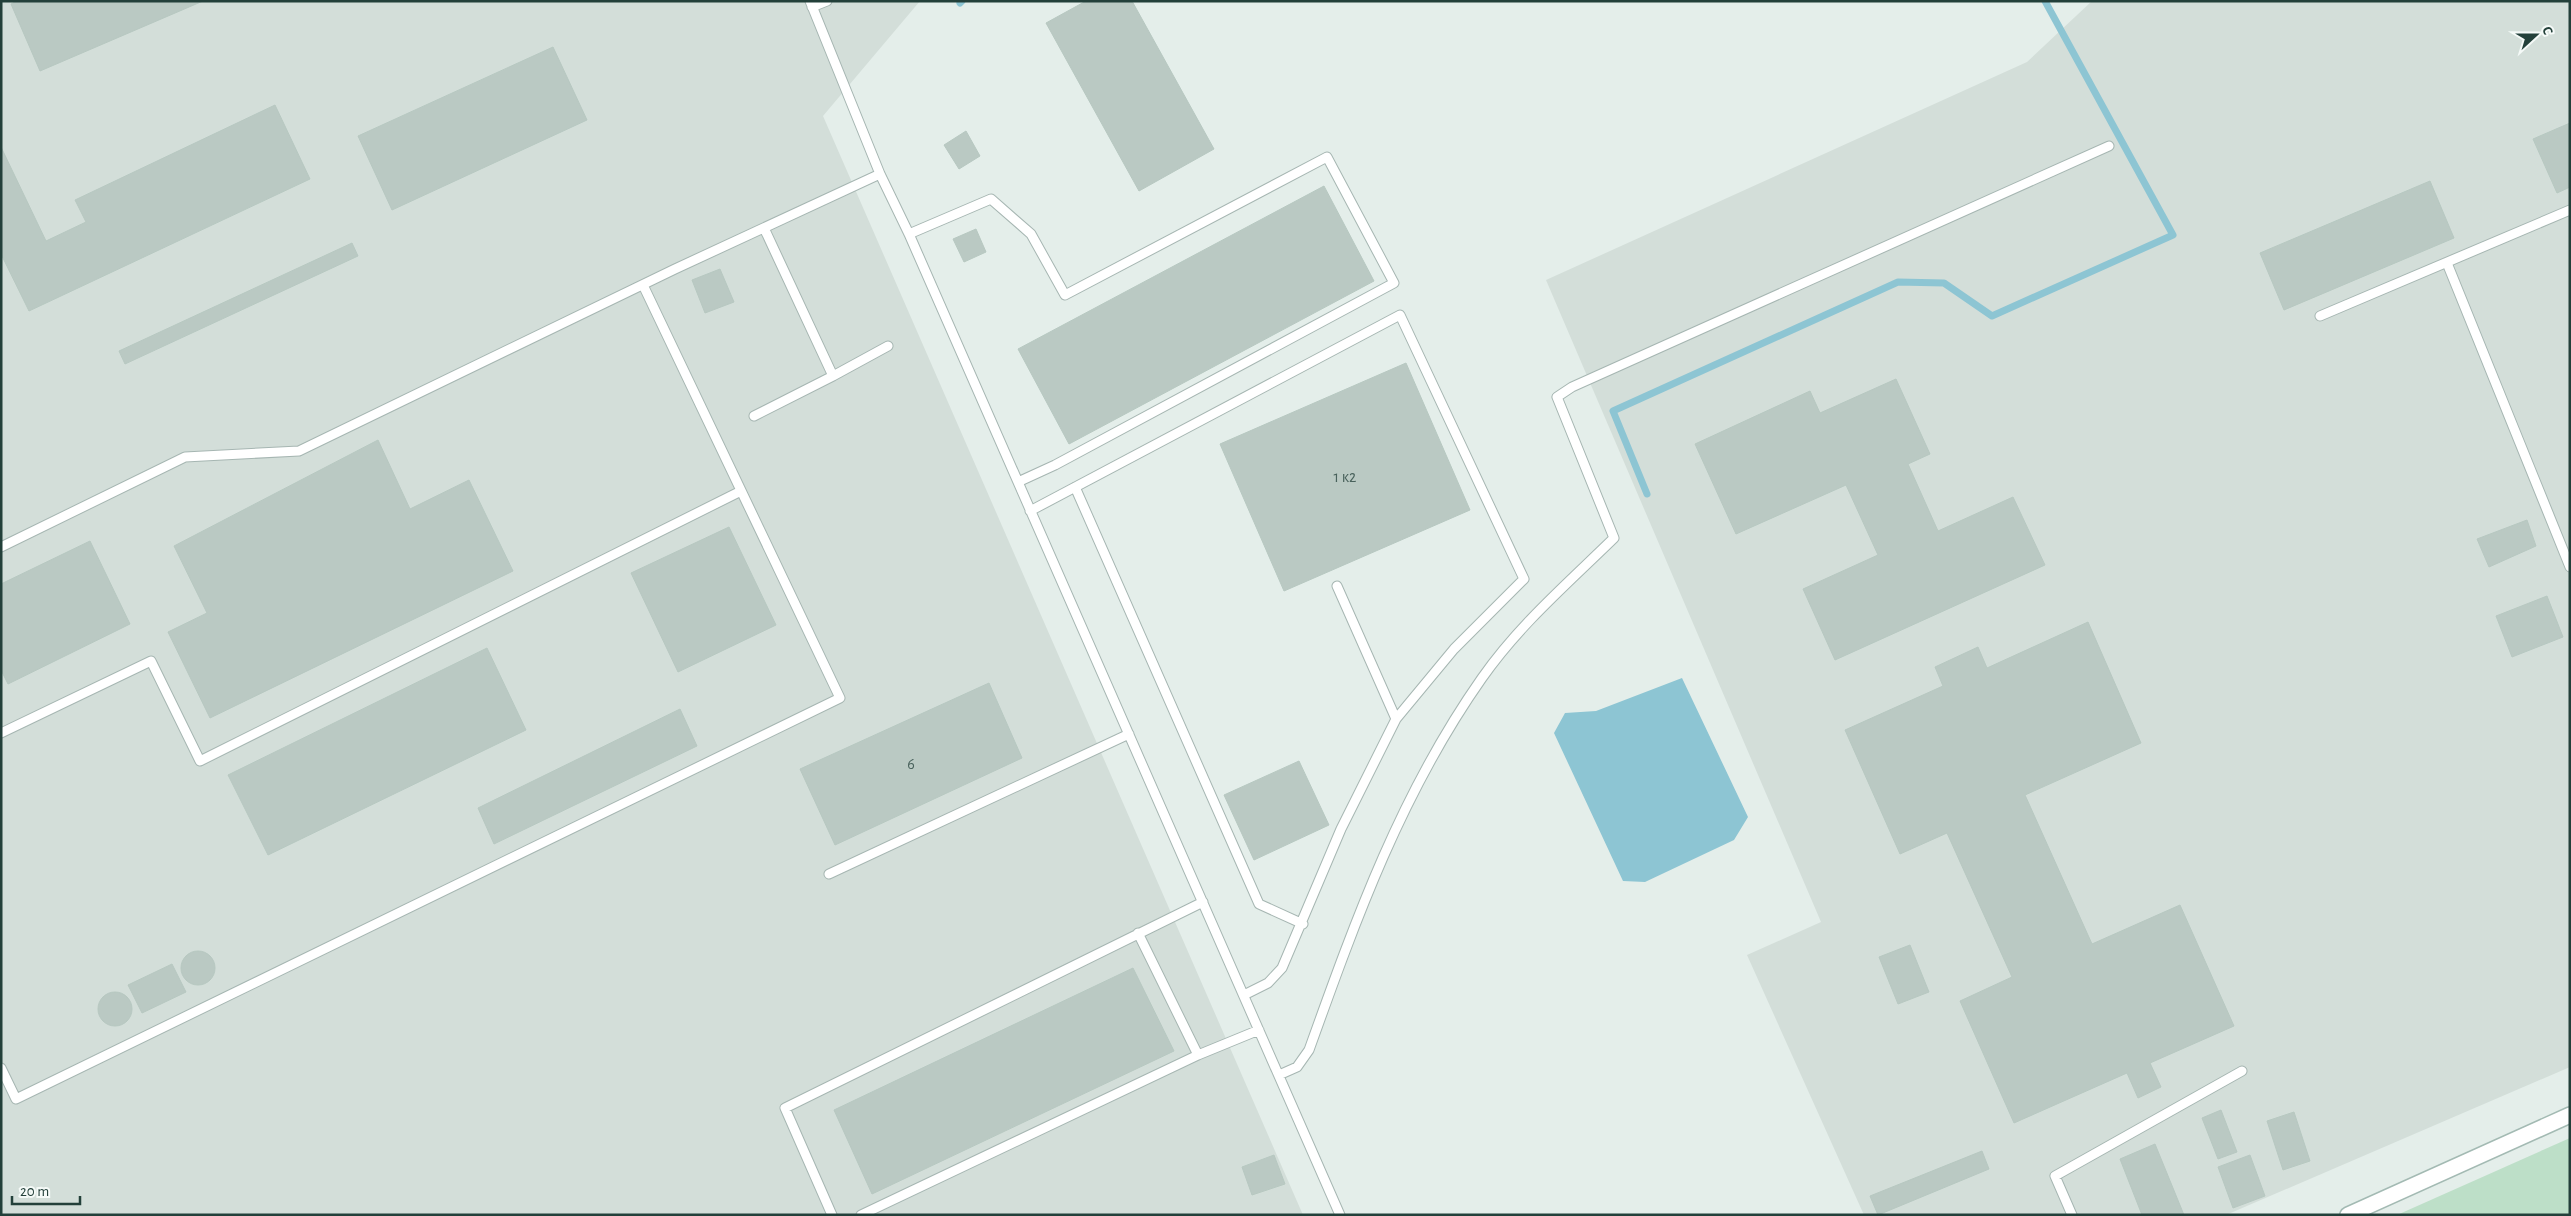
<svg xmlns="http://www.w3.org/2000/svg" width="2571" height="1216" viewBox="0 0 2571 1216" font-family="'Alegreya Sans',sans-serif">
<rect width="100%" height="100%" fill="#e4eeea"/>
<!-- built -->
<path fill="#d3ded9" d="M1,1H920L823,116L1303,1215H1Z
M2092,1H2570V1067L2226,1215H1864L1747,955L1821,922L1546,280L2027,62Z"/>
<!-- green -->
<path fill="#bddfc8" d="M2570,1138V1215H2397Z"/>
<!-- water -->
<path fill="#8dc5d3" d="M1682,678L1748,817L1734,840L1645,882L1623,881L1554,733L1565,713L1596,711Z"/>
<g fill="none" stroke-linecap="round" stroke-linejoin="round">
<!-- stream -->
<path stroke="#8dc5d3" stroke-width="7" d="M960,3L962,1
M1647,494L1613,411L1898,282L1944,283L1992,316L2173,235L2045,1"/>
</g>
<!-- building -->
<path fill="#bac9c3" stroke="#b7c8c1" d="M17,1H203L40,71L11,4Z
M1086,1H1132L1214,149L1139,191L1046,23Z
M553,47L587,120L392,210L358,136Z
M275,105L310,179L29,311L1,254V147L46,241L86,222L75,200Z
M2570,123V187L2557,193L2533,139Z
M966,131L980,156L959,169L944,145Z
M2430,181L2454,238L2284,310L2260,253Z
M1324,186L1374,281L1069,444L1018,349Z
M976,229L986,252L964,262L953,239Z
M352,243L358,256L125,364L119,351Z
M720,269L734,302L705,313L692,280Z
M1406,363L1470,510L1284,591L1220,444Z
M1896,379L1930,454L1908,464L1938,531L2013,497L2045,565L1835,660L1803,589L1878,555L1846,485L1736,534L1695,444L1810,391L1820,413Z
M378,440L410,509L469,480L513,571L210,718L168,632L207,613L174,546Z
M2527,520L2536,546L2489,567L2477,539Z
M729,527L776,625L678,672L631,573Z
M90,541L130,624L8,684L1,670V584Z
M2547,596L2563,637L2512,657L2496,616Z
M2088,622L2141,743L2025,795L2092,944L2180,905L2234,1026L2150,1063L2161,1087L2138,1098L2127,1073L2014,1123L1960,1001L2012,977L1947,833L1900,854L1845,730L1943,686L1935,667L1978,647L1987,668Z
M487,648L526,730L268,855L228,775Z
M989,683L1022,758L835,845L800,769Z
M680,709L697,746L494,844L478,808Z
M1299,761L1329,825L1254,860L1224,795Z
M1910,945L1929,992L1898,1004L1879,957Z
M181 968a17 17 0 1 1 34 0a17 17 0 1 1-34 0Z
M172,964L186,992L142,1013L128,985Z
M1133,968L1174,1051L872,1194L834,1110Z
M98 1009a17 17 0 1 1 34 0a17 17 0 1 1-34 0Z
M2221,1110L2237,1152L2218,1159L2202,1118Z
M2294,1112L2310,1161L2283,1170L2267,1121Z
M2155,1144L2184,1215H2142L2120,1159Z
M1982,1151L1989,1169L1878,1215L1870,1196Z
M1274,1155L1285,1184L1252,1195L1242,1167Z
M2250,1155L2265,1196L2233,1208L2218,1167Z"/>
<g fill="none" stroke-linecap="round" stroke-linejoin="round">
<defs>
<path id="lane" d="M810,1L880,174L909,234L1340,1215
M812,7L827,1
M764,228L833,376L888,346
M909,234L991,199L1031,234L1065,295L1327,157L1394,283L1055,465L1018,482
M2447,263L2570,567
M2320,316L2570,210
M754,416L833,376
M1075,487L1259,904L1303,924
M1030,511L1400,315L1524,579L1454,649L1396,719L1341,829L1282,968L1268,983L1244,995
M1,547L185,457L299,451L675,269L880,174
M1337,586L1396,719
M1,733L151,661L200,761L741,491
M829,874L1129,734
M1138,933L1198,1055
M1,1068L16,1099L840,698L643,285
M1279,1075L1297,1067L1309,1050C1356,919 1401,793 1482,678C1519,625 1568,583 1614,538L1557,397L1572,387L2109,146
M832,1215L785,1108L1203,902
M861,1215L1198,1055L1259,1030
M2072,1215L2055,1176L2242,1071"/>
<path id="secondary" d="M2348,1215L2570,1115"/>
</defs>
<!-- lane casing -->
<use href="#lane" stroke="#a6b6b2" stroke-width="11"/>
<!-- secondary casing -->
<use href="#secondary" stroke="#a3bab3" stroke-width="18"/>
<!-- lane -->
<use href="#lane" stroke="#fff" stroke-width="9"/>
<!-- secondary -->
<use href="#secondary" stroke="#fff" stroke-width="15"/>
</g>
<g text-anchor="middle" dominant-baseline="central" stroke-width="4" stroke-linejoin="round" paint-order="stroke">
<!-- number labels -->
<g font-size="16" fill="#49625c">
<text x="1345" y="477">1 к2</text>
<text x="911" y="764">6</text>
</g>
</g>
<!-- border -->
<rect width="2571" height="1216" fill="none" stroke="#23403a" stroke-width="5"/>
<!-- north arrow -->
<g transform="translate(2536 35) rotate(69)" stroke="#f5faf8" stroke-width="4" paint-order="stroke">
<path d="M0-4L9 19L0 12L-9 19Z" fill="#23403a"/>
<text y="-8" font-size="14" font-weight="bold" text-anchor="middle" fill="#23403a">С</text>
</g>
<!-- scale -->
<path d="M12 1196v8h68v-8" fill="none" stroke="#23403a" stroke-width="2.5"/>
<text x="20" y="1196" font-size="15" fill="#23403a" stroke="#f5faf8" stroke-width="4" paint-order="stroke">20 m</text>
</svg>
